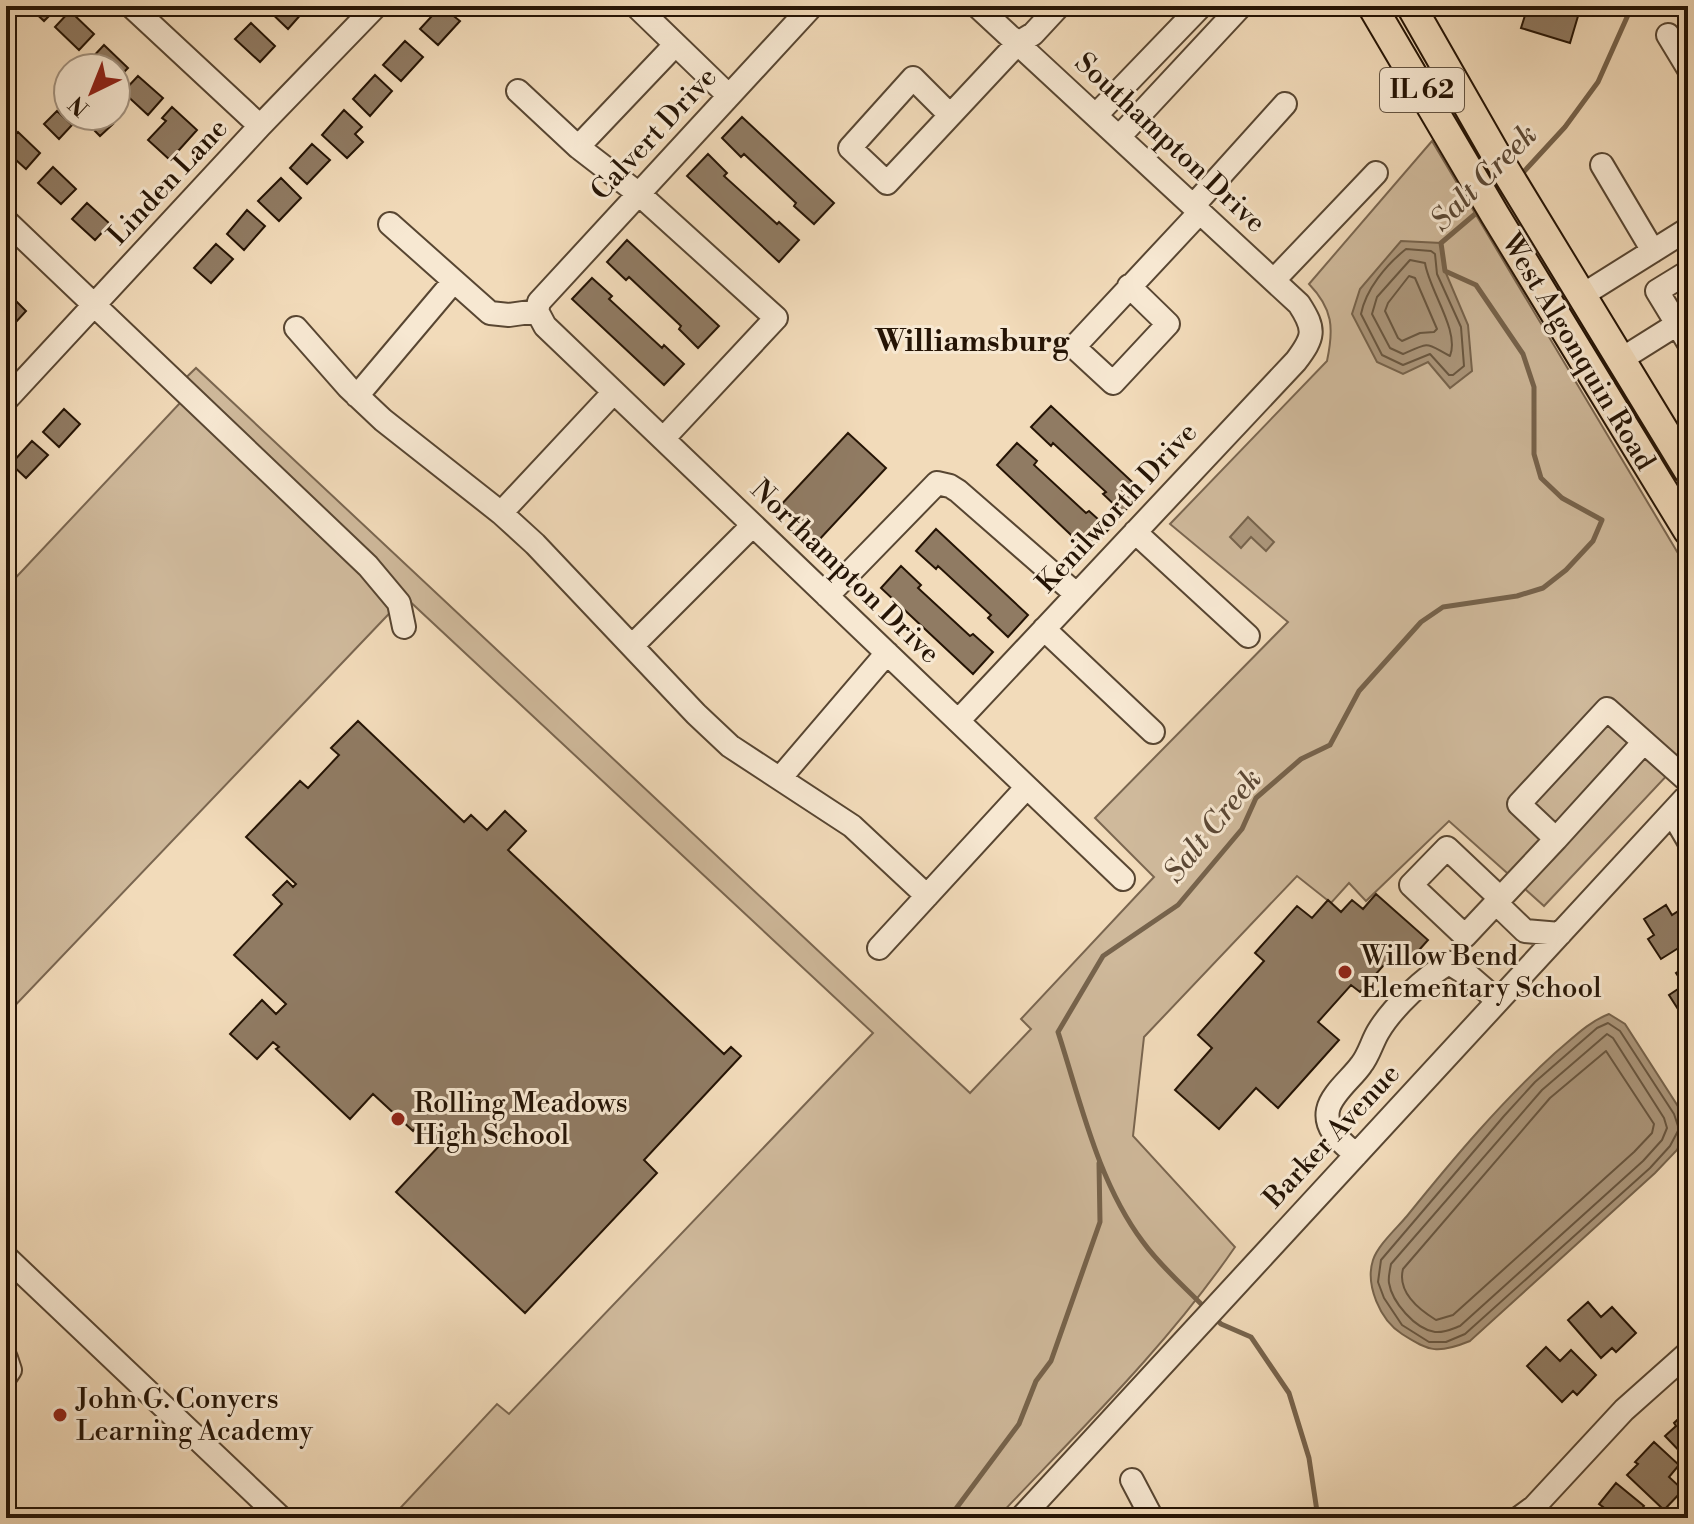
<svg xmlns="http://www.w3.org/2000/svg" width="1694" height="1524" viewBox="0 0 1694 1524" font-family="'Libre Bodoni',serif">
<rect width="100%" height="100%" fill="#f2dbba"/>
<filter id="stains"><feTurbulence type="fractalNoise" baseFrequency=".0025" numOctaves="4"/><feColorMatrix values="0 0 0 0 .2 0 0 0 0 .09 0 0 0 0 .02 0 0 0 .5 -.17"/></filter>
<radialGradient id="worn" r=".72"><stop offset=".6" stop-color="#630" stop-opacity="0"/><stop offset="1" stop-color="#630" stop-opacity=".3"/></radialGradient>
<!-- green -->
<path fill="#cfb99b" stroke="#7a6650" stroke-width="2" d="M1432,141L1688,570V753L1544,906L1449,821L1366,901L1349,883L1331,903L1297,876L1144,1037L1133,1136L1235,1247C1167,1346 1079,1431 997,1518H391L497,1404L509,1414L873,1033L405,597L6,1015V588L180,403L170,393L196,368L970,1093L1031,1029L1021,1019L1154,877L1095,818L1288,622L1170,524L1327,361C1334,328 1333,309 1309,284Z"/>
<!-- water -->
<path fill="#ac977c" stroke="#76634c" stroke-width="2" d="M1401,241L1441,243L1445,271L1468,325L1472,371L1450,388L1428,362L1403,374L1377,362L1352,314L1360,289Z
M1248,517L1274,542L1266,551L1251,537L1241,548L1230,537Z
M1609,1014L1625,1024L1681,1111L1687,1130L1677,1150L1655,1173L1470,1341C1438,1354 1430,1352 1402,1334C1380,1320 1365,1285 1373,1260C1378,1245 1397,1228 1407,1216C1453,1159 1501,1102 1555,1053C1573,1038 1588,1022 1609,1014Z"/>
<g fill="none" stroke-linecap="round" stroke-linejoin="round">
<!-- shore -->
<path stroke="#685640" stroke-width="2" d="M1406,249L1431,251L1435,254L1437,274L1461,327L1464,366L1453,375H1449L1430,354L1403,365L1382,355L1361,314C1366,289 1386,265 1406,249Z
M1410,260L1425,263C1429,290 1460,331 1450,356C1425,343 1432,341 1403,354L1390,348L1372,314L1377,297Z
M1409,276L1415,278L1437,329L1434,332L1420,333L1402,341L1398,338L1385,311L1388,303Z
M1608,1023L1620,1031L1674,1114L1679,1129L1670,1146L1650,1168L1465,1334L1446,1342H1429L1402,1325L1384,1298L1378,1282L1381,1260L1504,1116L1535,1082L1597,1028Z
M1607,1034L1613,1038L1664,1118L1667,1128L1662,1140L1643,1161L1460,1326C1452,1329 1444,1333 1435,1332C1415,1329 1392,1302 1389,1283C1388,1277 1390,1270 1391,1264L1542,1090Z
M1606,1051L1654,1124L1652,1133L1634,1152L1453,1315L1436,1320C1418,1309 1397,1292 1403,1269L1550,1098Z"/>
<!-- stream -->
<path stroke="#76634c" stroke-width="5" d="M1519,177L1565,127L1598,82L1632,6
M1206,1309C1185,1287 1161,1267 1143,1242C1098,1182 1081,1103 1058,1032L1103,956L1178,905L1242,829L1256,798L1301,759L1330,745L1359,691L1421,622L1443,607L1517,596L1543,588L1566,570L1593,541L1602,520L1562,498L1541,478L1534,454V387L1523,354L1476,285L1445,271L1441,243L1481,209
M1213,1316L1221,1324L1251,1337L1289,1393L1309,1458L1318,1518
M949,1518L1019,1424L1036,1381L1051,1361L1100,1222L1099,1163"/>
</g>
<!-- building -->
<path fill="#907b63" stroke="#251405" stroke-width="2" d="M28,6H59L44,21Z
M194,6H210L203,14Z
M264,6H296L303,12L288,29Z
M441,6L460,21L438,45L420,29Z
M1528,6H1581L1570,43L1521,28Z
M70,11L94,34L79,50L55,27Z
M251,23L275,46L260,62L235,39Z
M405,41L423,57L401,81L383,65Z
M104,45L128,68L116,80V68H96L89,61Z
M375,75L392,91L370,116L353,99Z
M138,76L163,98L148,115L123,92Z
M172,107L197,130L170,160L148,140L166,121L162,118Z
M344,110L362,127L355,134L363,142L347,158L322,135Z
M57,111L72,125L59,139L44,124Z
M94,116H105L113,124L100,136L87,123Z
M742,117L834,203L814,224L794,206L796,203L744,154L741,157L722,138Z
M18,132L40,153L26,169L6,151V144Z
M312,144L330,160L307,184L290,168Z
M708,154L727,173L724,176L777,224L779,222L799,240L779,262L687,176Z
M53,167L76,189L61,204L38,183Z
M281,178L301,198L279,221L258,201Z
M87,203L110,224L95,240L72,219Z
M247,210L265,226L244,250L227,234Z
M627,240L719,326L698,348L679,329L681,326L629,277L626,280L607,262Z
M216,244L233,259L211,283L194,268Z
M592,278L612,296L609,299L662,348L664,345L684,364L664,385L572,299Z
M11,296L26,311L6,333V302Z
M1051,406L1143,492L1123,513L1103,494L1106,492L1053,443L1051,446L1031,427Z
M64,409L80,424L59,447L43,432Z
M848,433L886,468L817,542L779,507Z
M32,441L48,455L26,478L11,464Z
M1017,443L1037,461L1034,465L1086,513L1089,511L1109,529L1088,551L997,465Z
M936,529L1028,615L1008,637L988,618L991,615L938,566L936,569L916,551Z
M901,566L921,585L918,588L970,636L973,634L993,652L973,674L881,588Z
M358,721L464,822L471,815L487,830L505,811L526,831L508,850L724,1054L731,1047L741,1056L644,1160L657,1173L525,1313L396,1192L440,1145L418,1125L413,1131L373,1094L350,1119L276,1049L279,1047L273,1042L257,1059L230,1034L262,1000L276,1014L286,1004L234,955L282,904L273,895L287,881L293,887L296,884L246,837L300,781L308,788L339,755L331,748Z
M1376,894L1428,940L1411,959L1399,948L1360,992L1351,985L1318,1022L1339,1040L1278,1108L1256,1088L1219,1129L1175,1090L1212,1048L1198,1035L1264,961L1255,953L1297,906L1312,918L1328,900L1341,912L1352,900L1363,909Z
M1666,905L1672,915L1680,910L1688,923V942L1661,959L1648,939L1654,935L1644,919Z
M1688,965V1014L1683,1017L1669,995L1684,985L1676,973Z
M1588,1302L1601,1317L1612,1307L1636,1333L1616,1352L1612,1348L1601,1358L1568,1320Z
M1546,1347L1560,1361L1571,1350L1596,1375L1577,1395L1573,1391L1562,1402L1527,1366Z
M1688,1410V1460L1665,1436L1676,1426L1674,1423Z
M1654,1442L1679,1465L1669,1477L1683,1490L1664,1510L1627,1475L1638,1464L1635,1462Z
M1616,1483L1644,1506L1634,1518H1594L1603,1507L1599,1504Z"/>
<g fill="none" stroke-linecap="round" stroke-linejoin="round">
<defs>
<path id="minor" d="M131,6L260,126
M636,6L729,96
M812,6L539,302L537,311L545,326L1123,879
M1668,35L1688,68
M518,91L578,147L639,194L776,318L663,439
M950,115L913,78L850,148L887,183L1018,43L1033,34L1059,6
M1096,115L1201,6
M1119,137L1241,6
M578,147L675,45
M1602,165L1653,251
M1193,206L1285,104
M6,221L368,566L399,603L404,627
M390,224L490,313L509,315L537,311
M1688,272L1657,291L1688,342
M1274,280L1376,173
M1129,286L1168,324L1113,383L1074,347L1200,212
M1581,296L1688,229
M296,328L348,387L383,420L501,513L535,544L696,714L730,746L852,826L927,896
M1620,360L1687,318
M357,396L454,281
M6,400L260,126L376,6
M501,513L614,392
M1135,532L1248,636
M827,596L937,483L950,486L958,491L1076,594
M1044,629L1153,732
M632,646L753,525
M958,721L1296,361C1314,337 1316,330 1299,304L977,6
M781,777L887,653
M1672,813L1688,840
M1556,839L1644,742
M1500,898L1447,848L1411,885L1465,936L1556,839L1519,804L1607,709L1688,781
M1496,903L1525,931L1560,934
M879,948L1027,787
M1356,1155C1343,1143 1324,1130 1328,1110C1331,1094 1352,1078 1361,1065C1369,1055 1372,1042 1378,1032C1392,1008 1426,976 1449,963L1468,975L1498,1001
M6,1257L281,1518
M6,1358L10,1370L6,1376
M1132,1480L1152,1518
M1021,1518L1688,795
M1519,1518L1534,1507L1624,1410L1688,1353"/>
<path id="major" d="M1372,6L1495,215L1688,531
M1411,6L1495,153L1688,470"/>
</defs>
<!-- minor casing -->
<use href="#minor" stroke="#584632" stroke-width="26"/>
<!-- major casing -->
<use href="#major" stroke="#251405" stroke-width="32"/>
<!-- minor -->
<use href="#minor" stroke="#f7e8d2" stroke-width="22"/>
<!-- major -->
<use href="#major" stroke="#f2dbba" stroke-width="28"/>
</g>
<!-- markers -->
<g fill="#8f2418" stroke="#f7e8d2" stroke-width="3">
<circle cx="1345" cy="972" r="8"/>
<circle cx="398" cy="1119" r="8"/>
<circle cx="60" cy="1415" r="8"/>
</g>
<g text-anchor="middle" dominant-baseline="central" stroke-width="6" stroke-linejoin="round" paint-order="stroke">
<!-- shield labels -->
<rect fill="#f7e8d2" stroke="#645442" stroke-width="2" x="1380" y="68" width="84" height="44" rx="6"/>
<g font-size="26" font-weight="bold" fill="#251405">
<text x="1422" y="90">IL 62</text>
</g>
<!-- street labels -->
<g font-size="28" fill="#251405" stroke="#f7e8d2">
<text transform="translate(654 134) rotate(-47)">Calvert Drive</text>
<text transform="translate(1170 143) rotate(43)">Southampton Drive</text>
<text transform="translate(168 182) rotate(-47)">Linden Lane</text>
<text transform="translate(1578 352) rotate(59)">West Algonquin Road</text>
<text transform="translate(1117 508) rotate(-47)">Kenilworth Drive</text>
<text transform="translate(845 572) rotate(44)">Northampton Drive</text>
<text transform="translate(1332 1136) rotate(-47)">Barker Avenue</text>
</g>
<!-- poi labels -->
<g font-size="28" fill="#251405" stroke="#f7e8d2" text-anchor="start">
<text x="1361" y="956">Willow Bend<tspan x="1361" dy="32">Elementary School</tspan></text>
<text x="414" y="1103">Rolling Meadows<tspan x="414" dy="32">High School</tspan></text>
<text x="76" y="1399">John G. Conyers<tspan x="76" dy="32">Learning Academy</tspan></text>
</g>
<!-- water labels -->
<g font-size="30" font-style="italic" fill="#5b4835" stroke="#f7e8d2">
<text transform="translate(1484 178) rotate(-45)">Salt Creek</text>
<text transform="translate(1213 826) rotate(-51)">Salt Creek</text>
</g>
<!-- neighbourhood labels -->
<g font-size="30" font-weight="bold" fill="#251405" stroke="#f7e8d2">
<text x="972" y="342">Williamsburg</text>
</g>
</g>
<!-- margin -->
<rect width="1694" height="1524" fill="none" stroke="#f2dbba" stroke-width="32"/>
<rect x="8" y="8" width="1678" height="1508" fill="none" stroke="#251405" stroke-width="4"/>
<rect x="16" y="16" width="1662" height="1492" fill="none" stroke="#251405" stroke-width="2"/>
<!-- north arrow -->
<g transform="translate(92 92) rotate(223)"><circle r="38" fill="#f7e8d2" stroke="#a39380" stroke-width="2"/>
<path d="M0-6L14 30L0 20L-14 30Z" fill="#8f2418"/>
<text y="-12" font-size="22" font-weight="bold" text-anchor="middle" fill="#251405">N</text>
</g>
<rect width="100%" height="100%" filter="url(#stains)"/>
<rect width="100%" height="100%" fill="url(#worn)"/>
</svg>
